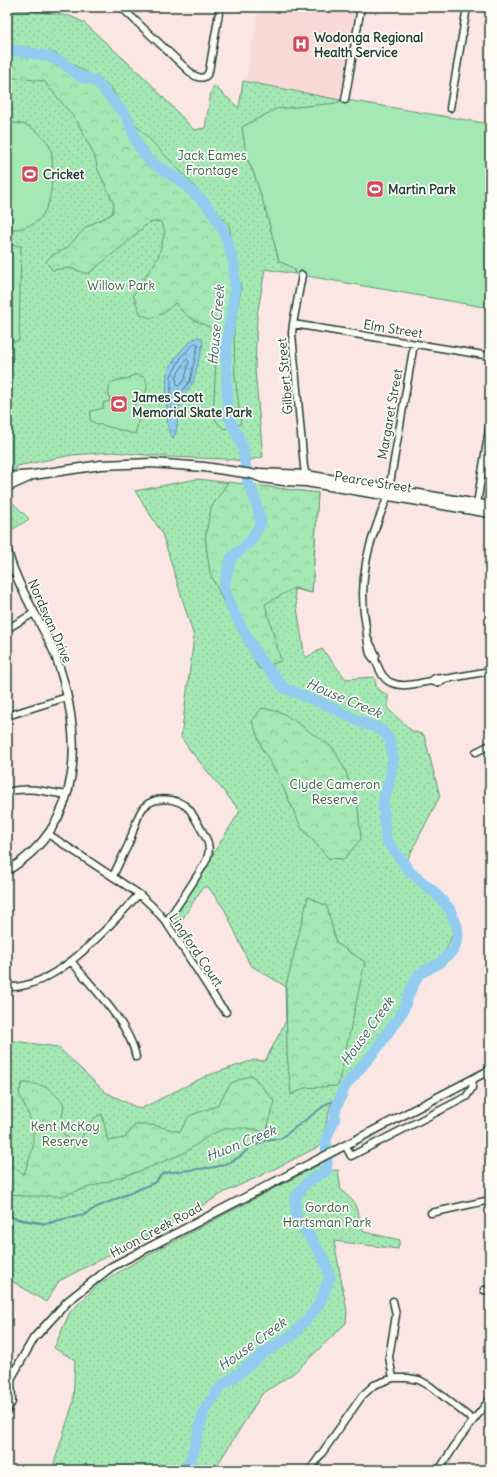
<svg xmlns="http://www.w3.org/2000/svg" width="497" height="1477" viewBox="0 0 497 1477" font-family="Delius,sans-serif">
<defs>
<pattern id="green-dots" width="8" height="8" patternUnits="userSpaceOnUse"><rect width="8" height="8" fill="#a4e8b3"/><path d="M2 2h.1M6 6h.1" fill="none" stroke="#8dc89b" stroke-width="1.8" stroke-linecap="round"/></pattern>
<pattern id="forest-crowns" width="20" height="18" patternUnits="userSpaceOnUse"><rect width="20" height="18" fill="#a4e8b3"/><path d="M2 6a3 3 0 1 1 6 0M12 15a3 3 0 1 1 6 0" fill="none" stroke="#8dc89b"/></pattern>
<pattern id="water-ripples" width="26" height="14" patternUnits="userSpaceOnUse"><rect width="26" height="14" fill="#91ccf0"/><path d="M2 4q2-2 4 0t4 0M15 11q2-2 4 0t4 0" fill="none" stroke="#76a7c3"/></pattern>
</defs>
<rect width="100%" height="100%" fill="#fae7e3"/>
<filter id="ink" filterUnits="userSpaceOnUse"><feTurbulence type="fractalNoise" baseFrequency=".025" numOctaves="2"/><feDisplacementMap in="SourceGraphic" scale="8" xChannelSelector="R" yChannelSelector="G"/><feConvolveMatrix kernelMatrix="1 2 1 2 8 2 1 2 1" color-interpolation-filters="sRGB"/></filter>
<g filter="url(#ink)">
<!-- built -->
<path fill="#f8d9d5" d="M259,7H355L340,100L246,82Z"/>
<!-- green -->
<path fill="url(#green-dots)" stroke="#629274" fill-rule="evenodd" d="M7,7L70,16L83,22L147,80L194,130L205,128L211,93L214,86L239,108L243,81L340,100L338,103L247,159C263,191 270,227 279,261L293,268L295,270V274L265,269L257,316L255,370L263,457L245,461L225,459L168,457L113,452L72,455L17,466L12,489L7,494Z
M197,479L318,493L312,593L294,589L305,658L322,649L346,679L374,677L377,689L388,695V709L412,731L424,735L440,796L406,862L422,886L439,901L453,921L455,929L443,957L421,977L382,1038L363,1058L331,1104L323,1136L324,1144L260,1176L225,1192L190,1213L59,1281L46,1302L7,1278V1040L58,1047L105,1092L140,1109L206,1076L254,1060L265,1061L286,1021L285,986L250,965L225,910L208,887H203L179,924L174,916L240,811L189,749L181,737L194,637L162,533L135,491ZM96,1208L84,1215L45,1224L15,1218L45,1223L83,1214Z
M7,497L29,519L12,530L7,529Z
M318,1165L326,1171L338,1170L341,1190L354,1202L364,1232L400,1240L398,1249L334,1241L347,1311L346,1323L295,1372L262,1394L214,1470H52L73,1403L75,1360L54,1348L70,1312L99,1284L139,1260Z"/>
<!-- forest -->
<path fill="url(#forest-crowns)" stroke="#629274" d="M26,47L55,53L110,87L136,125L188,179L229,225L241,289L234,329L235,376L241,424L224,429L217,422L213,413L218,330C199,323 187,319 175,303L164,313L151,318L141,315L133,295L158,258L165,231L160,221L148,223L125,244L88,274L70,268L52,270L49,266L46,261L51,256L67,248L86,227L112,214L114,204L98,170L95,157L77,121L44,81L7,77V48Z
M228,482L318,493L312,593L294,588L265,604L281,661L259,669L229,613L210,573L205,538L211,508Z
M262,708L283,713L333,748L344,768L357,799L361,839L344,859L328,858L301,827L277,774L262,748L252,721Z
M308,897L327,906L336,943L365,962L338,1086L304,1088L291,1095L287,1053L286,986Z
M252,1075L275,1102L266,1132L247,1128H226L210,1135L184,1153L143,1170L61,1196H23L7,1193V1164L24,1174L33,1148V1125L19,1093L22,1083C46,1084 49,1087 64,1104L60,1130L70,1140L80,1141C85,1131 91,1117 102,1114L108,1141L125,1138L135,1125H153L180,1132L189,1116L217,1106L231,1083Z"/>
<!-- pitch -->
<path fill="#a4e8b3" stroke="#629274" d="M340,100L353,101L490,124V308L295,274V270L293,268L279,261L265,208L253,171L247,159L242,127L276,109L338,103Z
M7,123C12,123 17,123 22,124C32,125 49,140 51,150C53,158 52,166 52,174C52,206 43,231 7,229Z
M7,245L21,246L19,341H7Z
M136,375L144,377C151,387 145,398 135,402L134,410L137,412L139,418L135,434L94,423L90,420L91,411L104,408L103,403L110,401C106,383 111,380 129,379L131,376Z"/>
<!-- water -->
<path fill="url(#water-ripples)" stroke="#6393a5" d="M199,337L202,339L203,344L193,383L180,399L176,432L173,438C169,435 169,432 168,427C167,421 166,379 167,374C172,361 186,341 199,337Z"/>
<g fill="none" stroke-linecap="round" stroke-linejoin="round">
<!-- shore -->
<path stroke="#4d767f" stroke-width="1" d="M195,343H197L198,345L190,381L177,398L175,411L173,412L171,411V376L182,356Z
M187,359L189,361L185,379L179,386H177L176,377Z"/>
<!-- stream -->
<path stroke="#6393a5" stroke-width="2" d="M7,1216L21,1220L45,1224L54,1222L60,1220L84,1215L97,1207L156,1182L160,1176L164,1173L216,1167L228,1163L241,1156L250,1147L270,1139H280L328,1103L340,1099"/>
<!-- river -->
<path stroke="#91ccf0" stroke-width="11" d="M7,49L47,56L63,63L81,77L95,80L127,117L138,145L149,161L178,179L204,202L217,219L226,237L234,264L235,293L226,346L228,415L243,448L248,483L251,488L257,506L261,523L250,542L231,558L224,587L233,611L259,658L284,688L334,708L356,720L382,730L390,740L393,758L390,780L383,802L386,840L411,873L433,891L449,908L457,926L458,936L454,949L440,963L419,974L410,991L403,1011L375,1051L345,1086L335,1111V1118L326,1139L327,1163L326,1171L307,1182L295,1198L296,1218L310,1237L324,1259L330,1277L319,1305L294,1334L262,1354L240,1373L221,1386L204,1411L192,1456L186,1470"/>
<defs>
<path id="minor" d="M121,7L193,75C201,79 206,79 209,71L220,7
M345,100L361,7
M450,108L467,7
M302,275L293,324L292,334L304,467L306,475
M293,324L490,356
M389,489L414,344
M388,496C369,541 357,578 366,627C367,634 368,648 370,654C372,657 374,659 376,662C380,670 382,679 392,683C404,688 418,683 431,681C436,683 441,683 445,679L490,671
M477,504L490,423
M7,629L34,613
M369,641L376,655L375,661
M431,681C435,677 439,676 445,679
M7,716L67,697
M476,752L490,745
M7,792C28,786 46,792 67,795
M48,834L139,894L153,907L166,922L219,1004L226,1012
M113,876C118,865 124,854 129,843C133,833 137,814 144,807C156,795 178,798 189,809C193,814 196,821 200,827C205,836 211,844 208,855C207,861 203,866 200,871C189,889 178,905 166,922
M71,961C92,987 130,1024 136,1057
M7,987C56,990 108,927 139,894
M486,1072L490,1079
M345,1145L351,1156L466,1097L472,1088L473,1079
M431,1213L490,1200
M484,1290L490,1292
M393,1378L389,1357L396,1315L393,1301
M7,1411L12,1402L11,1378
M310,1470L362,1396L374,1385L393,1378H408L419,1380L430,1386L473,1420
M439,1470L459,1439L490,1399"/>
<path id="tertiary" d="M7,550C10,558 12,567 16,575C27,603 45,629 56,657C83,735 86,823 7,871
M7,1385L34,1338L68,1301L111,1267L490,1070"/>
<path id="secondary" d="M259,473L306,475L490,506
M7,477L33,475L101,465L152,463L204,467L252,474L262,478L284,481L306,482L490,513
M7,487L29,477"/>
</defs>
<!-- minor casing -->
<use href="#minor" stroke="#1f3d34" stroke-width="9"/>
<!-- tertiary casing -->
<use href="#tertiary" stroke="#1f3d34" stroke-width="10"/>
<!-- secondary casing -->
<use href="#secondary" stroke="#1f3d34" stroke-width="11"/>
<!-- minor -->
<use href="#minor" stroke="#fdfcf7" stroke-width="6"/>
<!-- tertiary -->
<use href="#tertiary" stroke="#fdfcf7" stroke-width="7"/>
<!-- secondary -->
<use href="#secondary" stroke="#fdfcf7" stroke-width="8"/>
</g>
</g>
<!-- icons -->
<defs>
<symbol id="hospital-square" viewBox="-11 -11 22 22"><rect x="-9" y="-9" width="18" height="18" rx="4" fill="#d1495b" stroke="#fdfcf7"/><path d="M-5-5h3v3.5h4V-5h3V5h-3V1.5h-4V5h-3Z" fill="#fff"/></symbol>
<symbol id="stadium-square" viewBox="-11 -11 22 22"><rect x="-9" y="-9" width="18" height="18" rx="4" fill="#d1495b" stroke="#fdfcf7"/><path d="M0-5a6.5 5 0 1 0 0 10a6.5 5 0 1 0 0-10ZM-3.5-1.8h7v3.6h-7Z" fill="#fff"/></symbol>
</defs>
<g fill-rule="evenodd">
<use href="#hospital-square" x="291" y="34" width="20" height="20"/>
<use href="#stadium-square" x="20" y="164" width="20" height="20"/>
<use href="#stadium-square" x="365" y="179" width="20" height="20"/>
<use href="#stadium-square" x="109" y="394" width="20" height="20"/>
</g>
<g text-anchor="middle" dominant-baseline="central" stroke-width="3.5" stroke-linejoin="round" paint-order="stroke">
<!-- poi labels -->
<g font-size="13" font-weight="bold" fill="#1f3d34" stroke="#fdfcf7" text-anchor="start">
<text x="314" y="37">Wodonga Regional<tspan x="314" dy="15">Health Service</tspan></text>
<text x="43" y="174">Cricket</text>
<text x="388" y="189">Martin Park</text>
<text x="132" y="397">James Scott<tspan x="132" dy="15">Memorial Skate Park</tspan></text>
</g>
<!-- park labels -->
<g font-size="13" fill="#3a5f4d" stroke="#fdfcf7">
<text x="212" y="155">Jack Eames<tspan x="212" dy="15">Frontage</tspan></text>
<text x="121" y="285">Willow Park</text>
<text x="335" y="784">Clyde Cameron<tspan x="335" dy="15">Reserve</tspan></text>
<text x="65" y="1126">Kent McKoy<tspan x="65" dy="15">Reserve</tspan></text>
<text x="327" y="1207">Gordon<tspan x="327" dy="15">Hartsman Park</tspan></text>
</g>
<!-- street labels -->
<g font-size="13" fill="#1f3d34" stroke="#fdfcf7">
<text transform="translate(393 329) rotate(9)">Elm Street</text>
<text transform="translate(285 376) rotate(-95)">Gilbert Street</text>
<text transform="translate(390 414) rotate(-80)">Margaret Street</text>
<text transform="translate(373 482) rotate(9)">Pearce Street</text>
<text transform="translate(50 621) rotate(66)">Nordsvan Drive</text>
<text transform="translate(196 950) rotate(56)">Lingford Court</text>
<text transform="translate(156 1230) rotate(-28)">Huon Creek Road</text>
</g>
<!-- water labels -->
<g font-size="14" font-style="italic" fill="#3c6163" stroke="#fdfcf7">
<text transform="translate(216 325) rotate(-85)">House Creek</text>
<text transform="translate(344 698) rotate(23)">House Creek</text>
<text transform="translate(367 1031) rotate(-54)">House Creek</text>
<text transform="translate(241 1143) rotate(-22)">Huon Creek</text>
<text transform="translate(252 1344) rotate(-36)">House Creek</text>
</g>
</g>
<!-- margin -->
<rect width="497" height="1477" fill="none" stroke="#fdfcf7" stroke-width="24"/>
<rect x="12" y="12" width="473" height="1453" fill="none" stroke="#1f3d34" stroke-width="1.5" filter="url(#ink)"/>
</svg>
